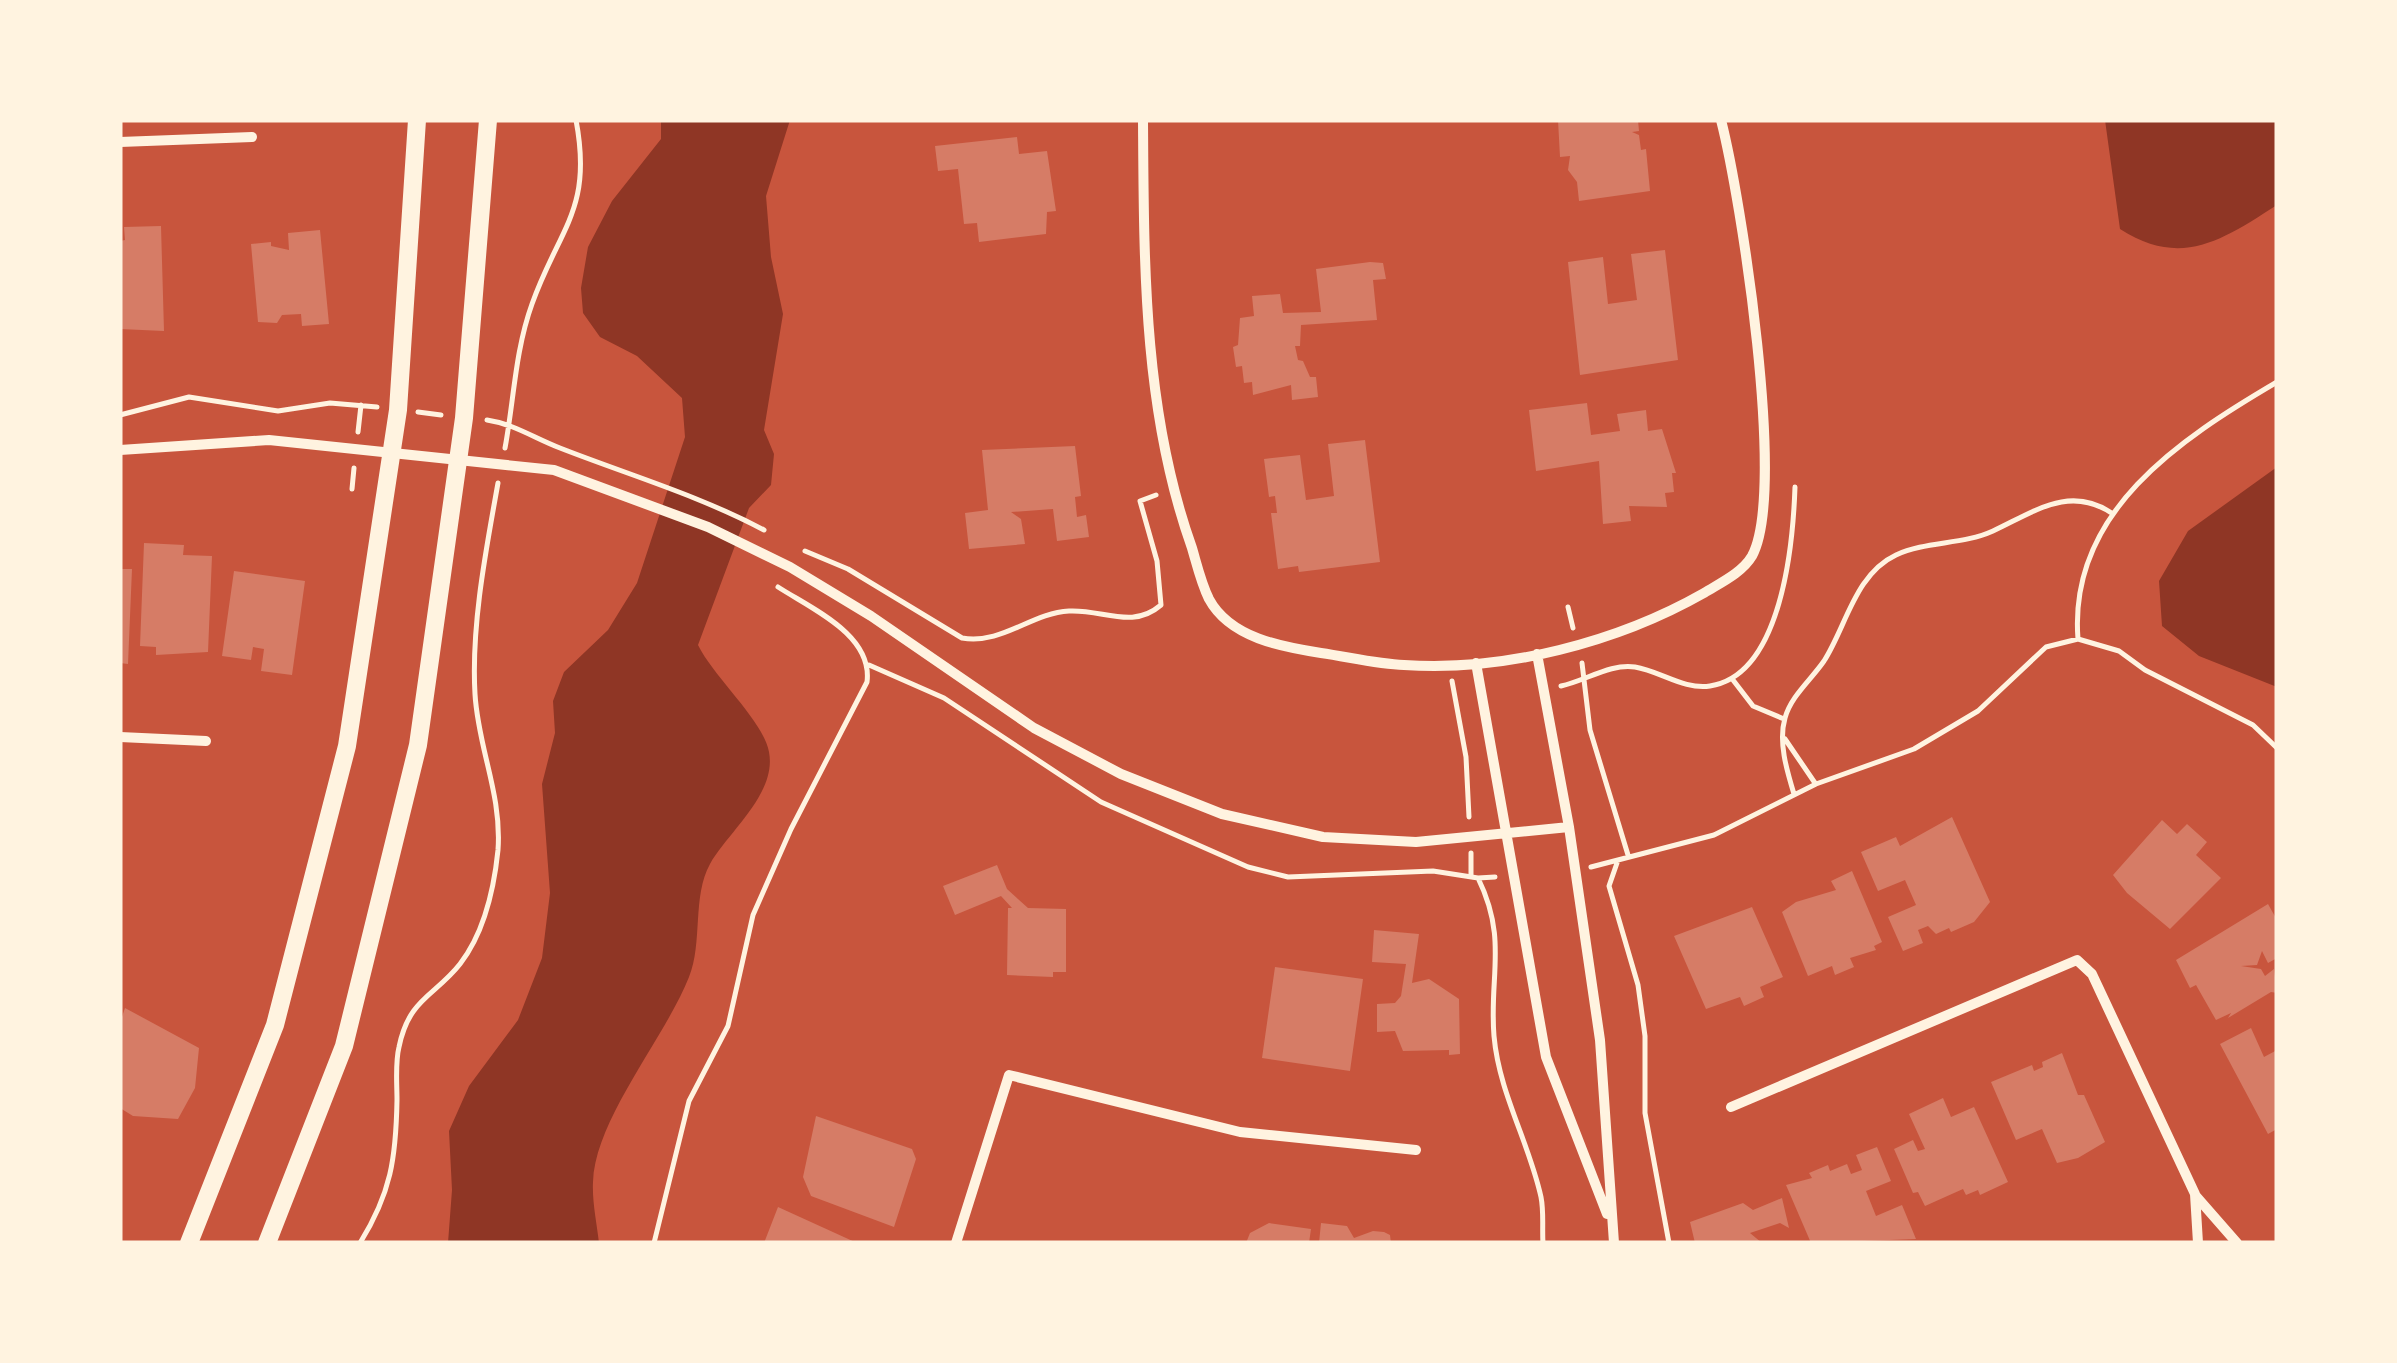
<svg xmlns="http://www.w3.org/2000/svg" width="2397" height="1363" viewBox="0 0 2397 1363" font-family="'Fira Sans',sans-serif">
<rect width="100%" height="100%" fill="#c8553d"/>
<!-- water -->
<path fill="#8f3625" d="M661,120H790L766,196L771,257L783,314L764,430L774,454L771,485L749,508L698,645C715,679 763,720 769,752C777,794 728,832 710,864C692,896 703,943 689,977C665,1038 595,1119 593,1182C592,1202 597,1224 599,1243H448L452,1190L449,1131L469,1086L518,1020L542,958L550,893L542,784L555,733L553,701L564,672L608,630L637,583L685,437L682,398L637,356L600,337L583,313L581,288L588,247L612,201L661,139Z
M2105,120H2277V205C2221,241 2181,268 2120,229Z
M2277,467V687L2199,656L2162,626L2159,581L2188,531Z"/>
<!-- building -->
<path fill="#d67c66" d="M1558,120H1638L1639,131L1632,132L1639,135L1641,150L1646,149L1650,191L1579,201L1577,182L1568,170L1570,156L1560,157Z
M1017,137L1019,154L1047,151L1056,211L1047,212L1046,234L979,242L977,223L964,224L958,169L938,171L935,146Z
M161,226L164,331L120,329V241L125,240L124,227Z
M320,230L329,324L302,326L301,314L282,315L277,323L258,322L251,244L271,242V246L289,250L288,233Z
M1665,250L1678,360L1580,375L1568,262L1603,257L1608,304L1637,300L1631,254Z
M1370,262L1383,263L1386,279L1373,280L1377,320L1301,325L1300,346H1295L1298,360L1303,361L1310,377H1316L1318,397L1292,400L1291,385L1253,395L1252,382L1244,383L1242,366L1236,367L1233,347L1238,345L1240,318L1254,316L1252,296L1280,294L1283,313L1321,312L1316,269Z
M1587,403L1591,435L1620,431L1617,414L1646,410L1648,431L1662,429L1676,473H1672L1674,492L1665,493L1667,507L1629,506L1631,521L1603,524L1599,461L1536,471L1529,410Z
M1365,440L1380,562L1299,572L1298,566L1278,569L1271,513H1277L1275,496L1269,497L1264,459L1300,455L1306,500L1334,496L1328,444Z
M1075,446L1081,496L1075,497L1077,517L1086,515L1089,537L1057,541L1053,509L1011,512L1021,519L1025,544L969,549L965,513L988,510L982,450Z
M144,543L184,545L183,555L212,556L208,652L156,655V647L140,646Z
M120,569H132L128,664L120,663Z
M234,571L305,581L292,675L261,671L264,649L253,647L251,660L222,656Z
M1952,817L1990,902L1974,922L1951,932L1949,928L1936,934L1928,926L1918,930L1923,943L1903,951L1888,917L1916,905L1905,880L1878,891L1861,852L1896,837L1900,846Z
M2162,820L2177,834L2187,824L2207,842L2196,855L2221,878L2170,929L2127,893L2113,875Z
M997,865L1007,889L1028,908L1066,909V972H1053V977L1007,975L1008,908H1012L1001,896L955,915L943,886Z
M1852,871L1882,942L1874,946L1876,950L1850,958L1854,967L1835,975L1832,966L1808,976L1782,912L1796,902L1836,890L1831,881Z
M2268,904L2277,920V958L2268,963L2262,951L2257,965L2241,966L2261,969L2265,976L2274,969L2277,993L2271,992L2228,1018L2231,1013L2216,1020L2196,985L2190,988L2176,960Z
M1752,907L1783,977L1760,987L1764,997L1744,1006L1740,997L1706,1009L1674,936Z
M1374,930L1419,934L1412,983L1429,979L1459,999L1460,1054L1449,1055V1050L1403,1051L1395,1031L1377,1032V1004L1395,1003L1401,996L1406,964L1372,962Z
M1275,967L1363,979L1350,1071L1262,1058Z
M125,1008L199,1048L195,1088L178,1119L133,1116L120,1108V1023Z
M2251,1028L2264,1057L2277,1050V1129L2268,1134L2220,1044Z
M2062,1053L2078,1095H2084L2105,1142L2078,1158L2057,1163L2042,1129L2016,1140L1991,1082L2032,1065L2034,1071L2043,1067L2042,1062Z
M1943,1098L1951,1117L1974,1107L2008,1182L1980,1195L1978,1190L1966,1195L1963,1189L1925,1206L1918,1192L1913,1193L1894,1149L1913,1140L1918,1151L1925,1149L1909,1114Z
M816,1116L912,1149L916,1159L894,1227L811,1196L803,1177Z
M1877,1147L1891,1181L1866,1191L1876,1216L1902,1205L1916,1239L1811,1243L1786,1185L1812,1178L1809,1173L1828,1165L1830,1171L1847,1164L1851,1174L1862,1170L1856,1155Z
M1782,1198L1789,1228L1780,1223L1750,1233L1762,1243H1695L1690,1222L1743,1203L1753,1210Z
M778,1207L857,1243H764Z
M1269,1223L1311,1229L1309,1243H1246L1250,1233Z
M1321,1223L1347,1226L1354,1238L1373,1231L1384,1232L1390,1235L1391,1243H1319Z"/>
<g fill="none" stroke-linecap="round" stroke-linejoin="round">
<!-- path -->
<path stroke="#fff3e0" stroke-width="5" d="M418,412L441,415
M120,415L189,397L278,411L330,403L377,407
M487,420C514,424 534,438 560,448C629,475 698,495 764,530
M358,432L361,405
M505,448C514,400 515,351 532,304C559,228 593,210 576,120
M352,489L354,468
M805,551L848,569L962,638C1002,645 1031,613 1069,611C1103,609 1132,630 1161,605L1157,561L1140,501L1156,495
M1568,607L1573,628
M2078,639C2068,512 2180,439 2277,382
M1582,663L1590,730L1628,855
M869,665L944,698L1101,802L1248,867L1288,877L1433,871L1478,878
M1733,680L1753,706L1784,719
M1452,681L1466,757L1469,817
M1561,686C1585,681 1611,663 1635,667C1660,671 1684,690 1710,686C1782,675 1793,544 1795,487
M1785,739L1815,783
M1794,794C1787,771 1778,742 1785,718C1791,696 1811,680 1824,661C1846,627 1855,574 1896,555C1926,541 1962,545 1993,531C2034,512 2070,484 2113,514
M1471,853V876
M1617,863L1609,886L1638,985L1645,1036V1113L1669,1243
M1591,867L1714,835L1816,784L1914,749L1978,711L2046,647L2078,639L2119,651L2145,670L2253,725L2277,748
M1495,877L1478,878C1508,939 1489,976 1494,1036C1499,1093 1529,1142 1541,1197C1544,1212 1542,1228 1543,1243
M360,1243C391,1193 396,1158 397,1100C397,1083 395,1063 399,1047C409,998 435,996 460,964C484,933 494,889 498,850C502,794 478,748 475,694C471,626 486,550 498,483
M654,1243L689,1101L728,1026L753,915L791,829L867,682C873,635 812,609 778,587"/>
<!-- minor -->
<path stroke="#fff3e0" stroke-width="10" d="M1143,120C1144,264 1143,411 1192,548C1197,565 1201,583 1209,599C1230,638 1282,647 1321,653C1349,657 1377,664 1404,665C1504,672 1618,642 1704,593C1720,583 1742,573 1752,556C1787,492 1741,198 1721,120
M120,142L252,137
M120,450L269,440L554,470L708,527L790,567L871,616L1034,728L1121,774L1222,814L1323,837L1416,842L1569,827
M1537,654L1569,827L1600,1040L1614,1243
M1476,663L1546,1057L1607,1214
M120,737L206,741
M1731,1107L2077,960L2092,974L2195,1194L2198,1243
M2195,1195L2237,1243
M956,1243L1009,1075L1240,1132L1416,1150"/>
<!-- secondary -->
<path stroke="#fff3e0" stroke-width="18" d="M189,1243L275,1025L347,746L398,410L417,120
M267,1243L344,1046L418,745L464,418L488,120"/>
</g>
<!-- border -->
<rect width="2397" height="1363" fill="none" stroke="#fff3e0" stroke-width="245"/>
</svg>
